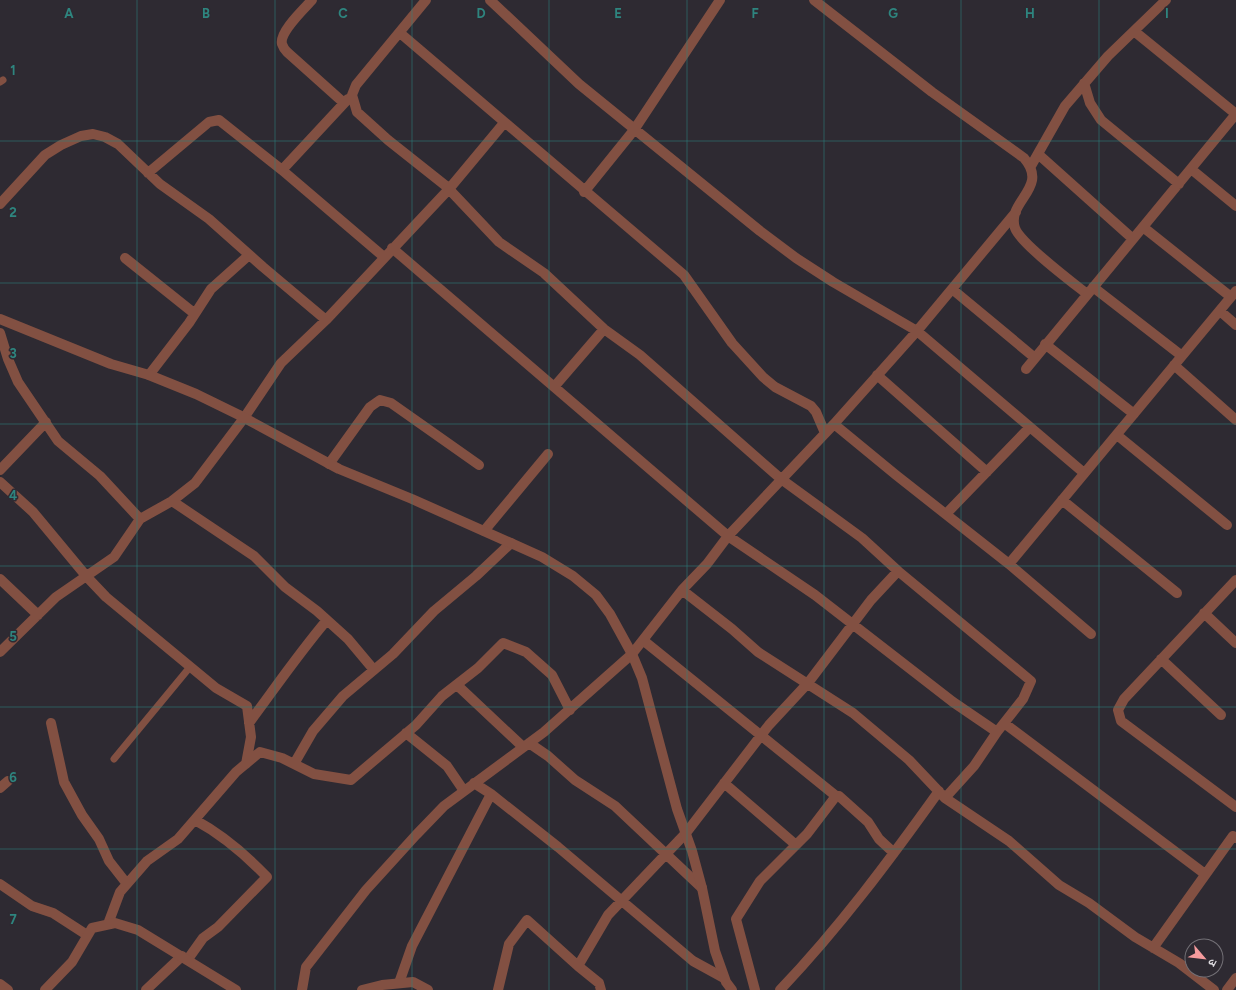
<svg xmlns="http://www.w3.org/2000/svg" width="1236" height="990" viewBox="0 0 1236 990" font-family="Figtree,'Noto Sans Devanagari',sans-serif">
<rect width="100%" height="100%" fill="#2e2a32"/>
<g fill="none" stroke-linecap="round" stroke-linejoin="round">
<!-- service -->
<path stroke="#825042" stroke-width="7" d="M0,82L3,80
M114,759L190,667"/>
<!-- minor -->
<path stroke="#825042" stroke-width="10" d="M312,0C304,9 279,32 282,44C283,47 285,50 287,52L344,103
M426,0L356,85L352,95L357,112L388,140L446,186L499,242L544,273L604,329L640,355L781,479L862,538L898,571L1031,681L1023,699L997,732L974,766L945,798
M490,0L579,84L760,231L796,258L833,282L917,331L1084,473
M814,0L932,92L1024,158C1050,188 1006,201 1015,228C1020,243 1072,282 1087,294
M1134,31L1236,114
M400,33L684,275L732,343L763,377L775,387L811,406L816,412L825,433
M1084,83L1090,103L1101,120L1179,184
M1038,154L1133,239
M1031,166L1065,106L1108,56L1166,0
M1191,169L1236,206
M282,170L348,99
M148,173L209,122L219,120L282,170L384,257
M584,192L634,130L720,0
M0,204L45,155L61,145L81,136L93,134L105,137L118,144L160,184L209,219L263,267L326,320
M1143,227L1231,297
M392,248L728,536L815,595L953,702L997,732
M125,258L195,314
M1093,287L1182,356
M952,289L1035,358
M1220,311L1236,325
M0,333L8,359L18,382L58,441L100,476L140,519
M1045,344L1134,414
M1174,365L1236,420
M1026,369L1236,114
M149,375L189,323L211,289L249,255
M877,375L987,472
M554,387L604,329
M834,424L917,331L1016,212
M1117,435L1227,525
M329,464L370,407L380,400L391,403L479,465
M0,470L46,422
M0,482L33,512L87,577L106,597L216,688L247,706L251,737L246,764
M1062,500L1177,593
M172,501L254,556L285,587L317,611L348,639L374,670
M946,514L1030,427
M484,531L548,454
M1009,564L1091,634
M0,579L38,615
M1236,580L1124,699L1118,710L1121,721L1236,807
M682,590L707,564L728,536L834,424L896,475L1009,564L1236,291
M1204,613L1236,643
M644,641L836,796L807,834L760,881L736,919L755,990
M0,652L56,597L114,557L140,519L172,501L195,483L244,418L281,363L326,320L449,189L504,123
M1161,659L1221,715
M457,685L523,747
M51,723L64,782L82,815L99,839L109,861L127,884
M249,723C275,688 299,653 327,620
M1004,723L1205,874
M406,733L447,766L464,791
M529,743L548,756L575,780L615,806L702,888
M294,764L313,731L343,696L393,654L434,611L476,576L511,543
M474,783L491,794L558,847L693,961L724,978
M724,783L796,845
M0,788L8,781
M836,796H839L868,822L879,839L894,853
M0,884L32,906L53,913L87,935
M108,924L120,892L147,861L178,839L236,772L260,752L282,758L314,774L351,780L416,725L442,696L478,668L503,643L526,652L552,675L570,710
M1153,948L1233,836L1236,838
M188,959L203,938L218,927L267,877C245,854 223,835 195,820
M399,983L412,946L491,794
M0,984L8,990
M146,990L182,956
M302,990L306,967L366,890L416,835L444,806L544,732L632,654L682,590L732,629L758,652L853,713L909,760L945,798L1009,841L1059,885L1089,903L1135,937L1179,963L1214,990
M498,990L509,944L527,920L578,966
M601,990L599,983L578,966L608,915L686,833L769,725L808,683L871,600L898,571
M780,990C839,928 889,861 939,791
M1227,990L1236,978"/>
<!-- tertiary -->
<path stroke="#825042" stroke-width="10" d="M0,319L111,364L149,375L196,394L239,415L339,469L412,499L542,557L573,576L596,595L610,614L632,654L642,678L677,809L692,851L702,888L715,951L726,982L732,990
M45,990L72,962L92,928L115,923L138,930L236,990
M362,990L382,985L413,982L428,990"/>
</g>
<!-- grid -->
<path fill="none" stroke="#2e857f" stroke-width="1" stroke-opacity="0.55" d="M137,0V990M275,0V990M412,0V990M549,0V990M687,0V990M824,0V990M961,0V990M1099,0V990M0,141H1236M0,283H1236M0,424H1236M0,566H1236M0,707H1236M0,849H1236"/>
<g font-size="13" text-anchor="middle" font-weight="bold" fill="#2e857f" stroke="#2e2a32" stroke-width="3" stroke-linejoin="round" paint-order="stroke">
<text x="69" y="18">A</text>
<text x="206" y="18">B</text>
<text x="343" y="18">C</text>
<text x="481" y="18">D</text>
<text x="618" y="18">E</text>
<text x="755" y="18">F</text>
<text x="893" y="18">G</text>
<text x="1030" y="18">H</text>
<text x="1167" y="18">I</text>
<text x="13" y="75">1</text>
<text x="13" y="217">2</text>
<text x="13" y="358">3</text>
<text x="13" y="500">4</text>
<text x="13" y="641">5</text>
<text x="13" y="782">6</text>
<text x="13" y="924">7</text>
</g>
<!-- north arrow -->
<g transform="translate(1204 958) rotate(118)"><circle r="19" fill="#2e2a32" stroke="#737076"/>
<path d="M0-3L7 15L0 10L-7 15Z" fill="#f59b9d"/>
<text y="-6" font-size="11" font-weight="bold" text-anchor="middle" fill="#dbd8dd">उ</text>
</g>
</svg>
